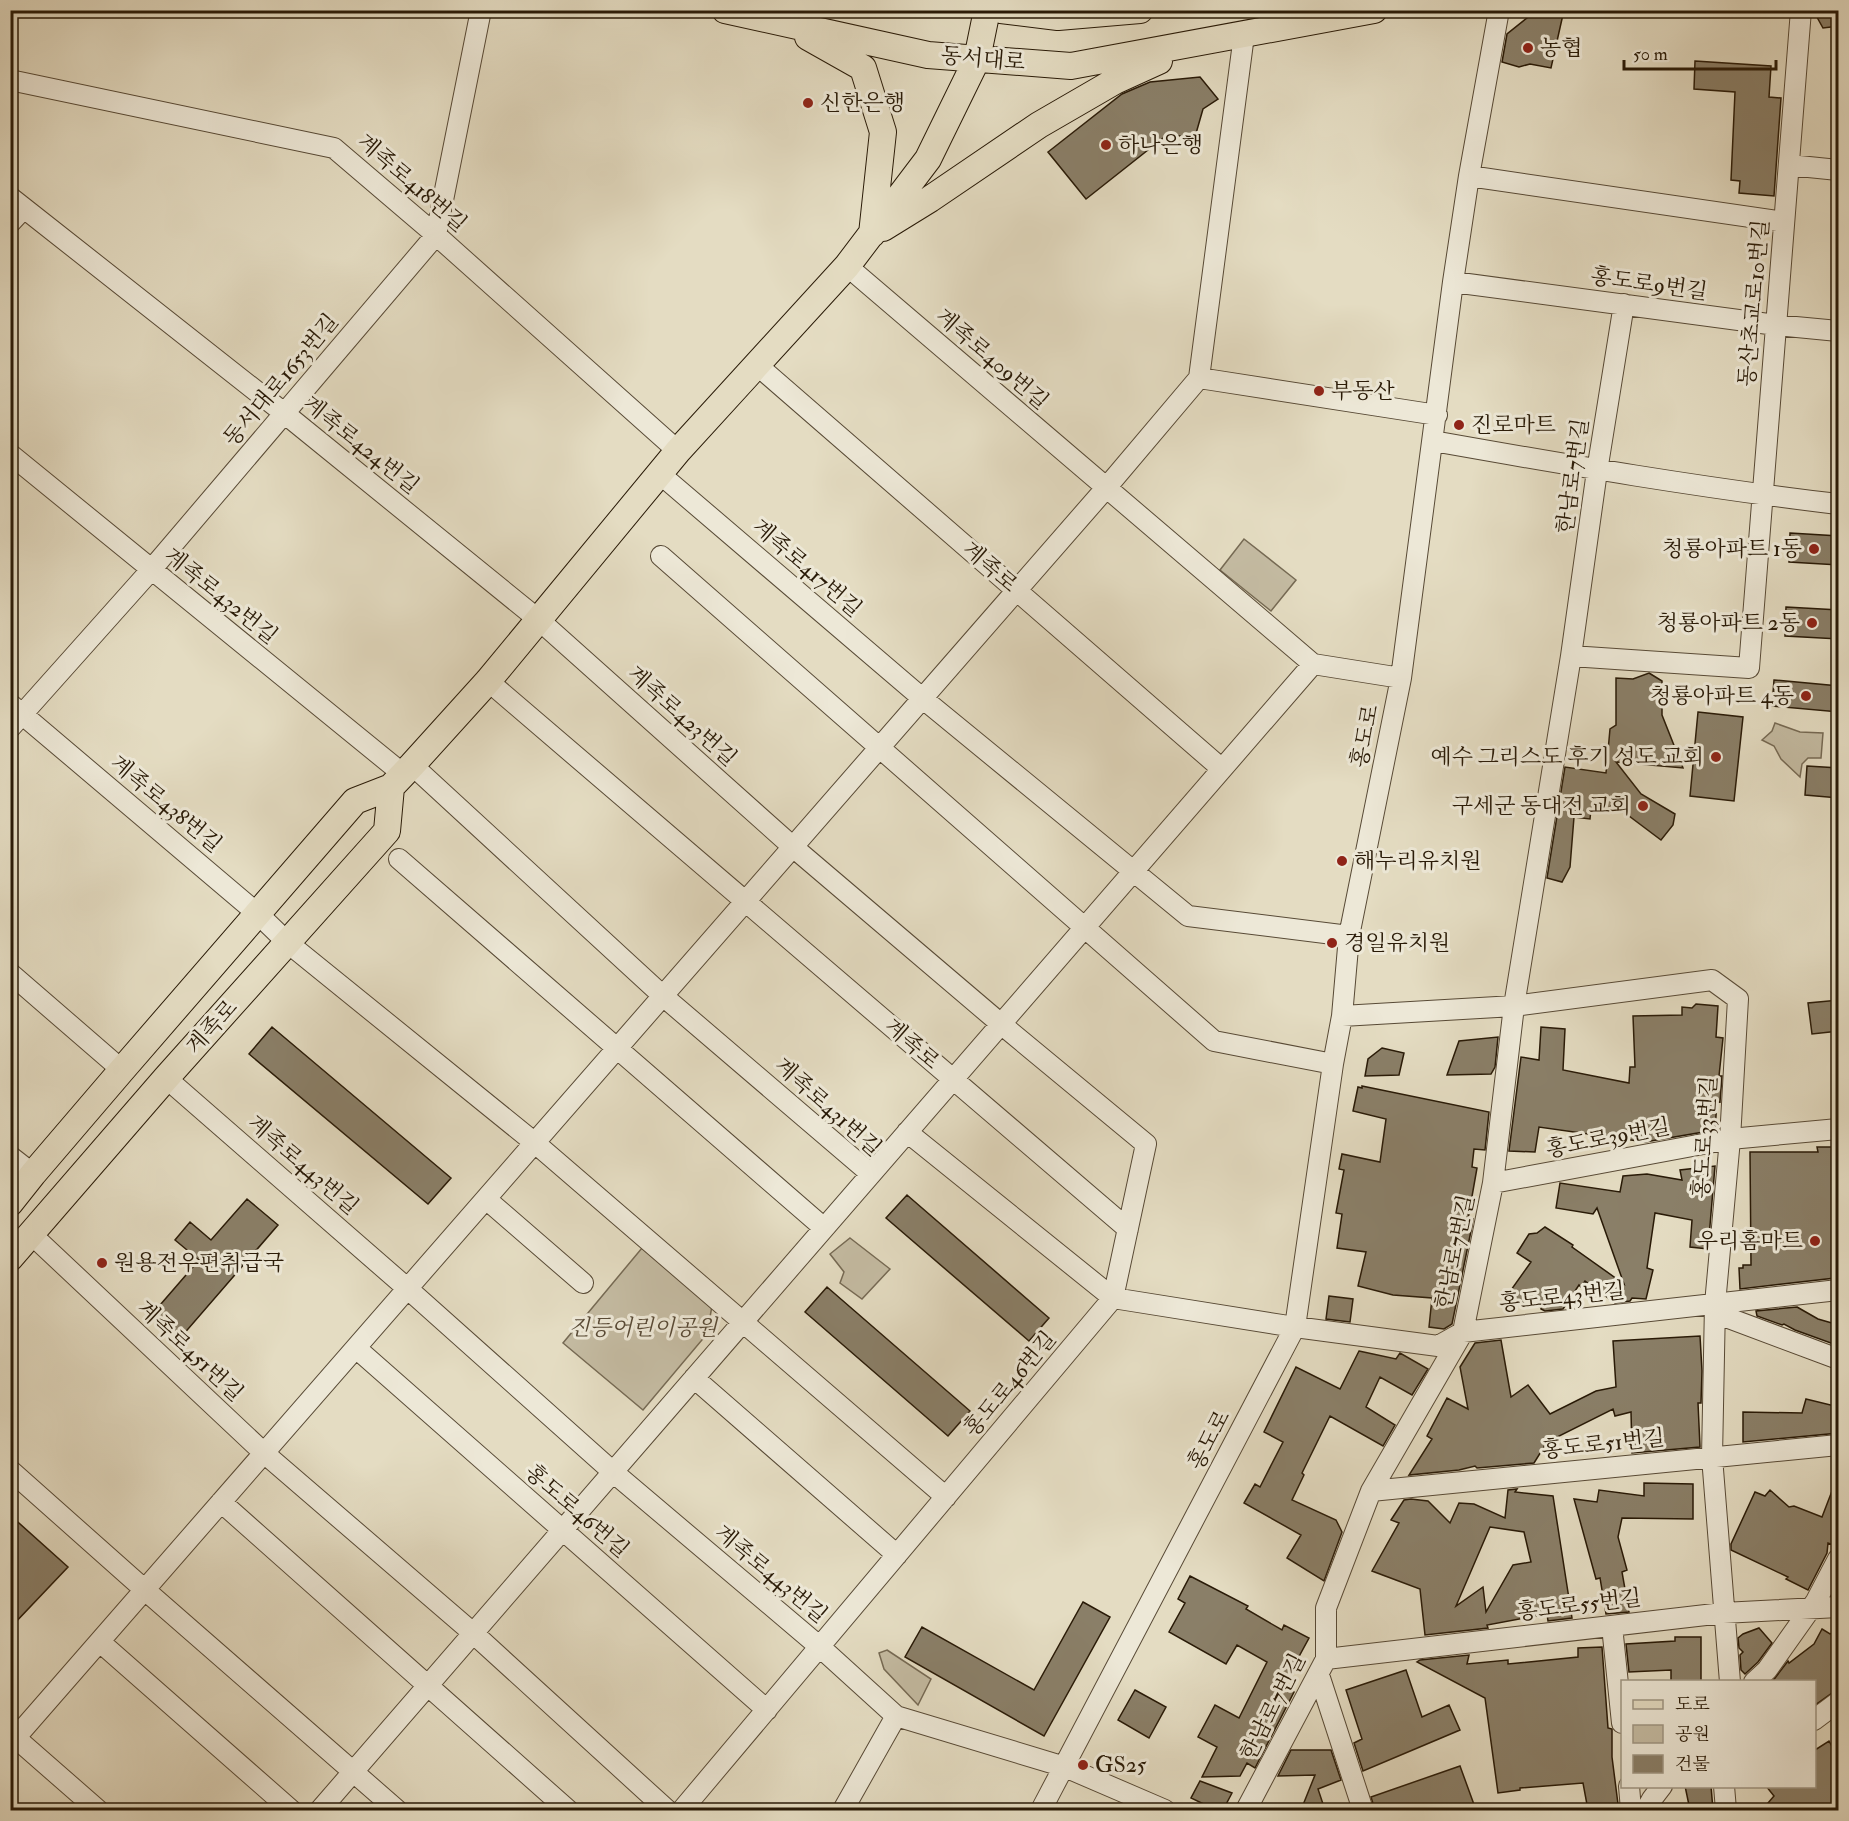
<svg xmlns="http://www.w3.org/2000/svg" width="1849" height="1821" viewBox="0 0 1849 1821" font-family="'IM FELL Double Pica','Noto Serif KR',serif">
<rect width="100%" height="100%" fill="#e4dcc2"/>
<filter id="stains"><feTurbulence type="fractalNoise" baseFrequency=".00333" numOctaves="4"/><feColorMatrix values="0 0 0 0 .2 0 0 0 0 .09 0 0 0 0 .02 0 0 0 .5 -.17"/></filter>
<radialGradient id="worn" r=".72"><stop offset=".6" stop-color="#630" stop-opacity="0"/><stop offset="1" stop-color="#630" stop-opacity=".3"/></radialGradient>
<!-- green -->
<path fill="#c4bba2" stroke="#766a54" stroke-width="1.5" d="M1244,539L1296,580L1271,611L1220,570Z
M1775,723L1800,732L1823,733L1821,758H1808L1802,764L1800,777L1781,759L1774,746L1762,740L1772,731Z
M850,1238L890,1269L862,1299L840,1283L844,1272L830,1254Z
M642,1248L712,1306L707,1334L643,1410L563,1343Z
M887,1650L931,1679L918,1705L884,1669L879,1653Z"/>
<!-- building -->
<path fill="#8a7f68" stroke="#291a07" stroke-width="1.5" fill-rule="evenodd" d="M1564,10L1551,68L1530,64L1519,67L1502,62L1507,34L1532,14Z
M1813,10H1839V26L1823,28Z
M1695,61L1771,66L1769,97L1781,98L1774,196L1739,193L1740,181L1731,180L1735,92L1694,89Z
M1200,77L1218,99L1203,109L1195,137L1167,135L1086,199L1048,152L1122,94L1150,82Z
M1790,533L1839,536V565L1789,562Z
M1786,607L1839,610V639L1785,636Z
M1649,673L1662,681V715L1683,768L1616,762L1641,794L1675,814L1673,825L1661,840L1613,804L1606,811L1591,809L1590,819L1574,817L1570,867L1562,882L1547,878L1565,767L1606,773L1610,729L1616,725V678L1633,679Z
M1774,680L1839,686V712L1772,706Z
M1698,712L1743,717L1734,801L1690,796Z
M1807,766L1839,768V798L1805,795Z
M1839,1000V1031L1812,1034L1808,1003Z
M1696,1004L1718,1006L1716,1037L1723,1038L1719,1076H1722L1720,1102L1717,1101L1715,1130L1645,1142L1539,1127L1535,1152L1509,1151L1521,1057L1539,1060L1541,1027L1565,1029L1563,1070L1629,1083L1630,1067H1635L1633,1016L1682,1015V1007L1692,1008Z
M272,1027L451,1178L428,1204L249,1054Z
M1498,1037L1495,1067L1491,1074L1447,1075L1459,1041Z
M1382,1048L1404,1053L1399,1075L1365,1076L1368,1059Z
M1362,1086L1489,1112L1485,1150L1474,1149L1472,1167L1477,1168L1468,1219H1473L1472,1226L1452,1324L1444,1329L1429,1327L1432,1298L1393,1295L1358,1286L1366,1252L1337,1248L1342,1214L1336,1213L1344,1170L1339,1169L1342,1154L1380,1162L1386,1119L1353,1111L1358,1087L1362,1088Z
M1817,1147H1839V1252L1832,1253L1835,1278L1740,1289L1739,1268H1743V1265H1751L1750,1152H1818Z
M1715,1166L1708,1249L1690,1247L1692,1220L1655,1213L1647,1268L1653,1270L1646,1299L1632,1298L1630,1301L1615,1303L1585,1281L1581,1287L1579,1285L1563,1309L1545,1311L1541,1309V1307L1506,1297L1531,1262L1517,1253L1529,1234L1537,1233L1545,1227L1573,1245L1572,1247L1624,1284L1597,1208L1593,1214L1556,1208L1560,1183L1620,1192L1623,1176L1647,1174L1682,1180L1680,1170Z
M907,1195L1049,1318L1029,1341L886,1218Z
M247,1199L278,1225L182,1336L154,1312L199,1260L175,1240L190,1222L211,1240Z
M827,1287L970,1411L948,1436L805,1312Z
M1329,1296L1353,1299L1350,1322L1326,1319Z
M1797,1307L1818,1319L1839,1325V1346L1795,1330L1784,1324L1782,1325L1757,1316L1756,1311Z
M1700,1336L1702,1371L1701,1403H1698L1700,1447L1632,1453L1631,1412L1615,1416L1613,1409L1547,1442L1534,1463L1477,1468L1475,1466L1459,1470L1409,1475L1432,1439L1427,1436L1447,1398L1468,1409L1460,1367L1475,1343L1501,1340L1511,1397L1528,1385L1550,1414L1596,1391L1616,1387L1613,1341Z
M1359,1351L1396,1359L1400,1353L1428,1369L1412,1395L1380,1377L1366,1407L1395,1425L1383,1446L1330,1416L1302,1473L1304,1475L1292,1500L1336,1520L1342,1532L1324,1581L1287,1558L1301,1535L1244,1503L1255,1484L1260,1487L1283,1442L1264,1432L1296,1367L1340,1389Z
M1806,1399L1839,1407V1433L1743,1442V1412L1802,1413Z
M1837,1478H1839V1547L1828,1543L1827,1553L1808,1590L1786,1579L1788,1577L1731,1550V1544L1755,1492L1765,1496L1770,1490L1789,1507L1794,1506L1822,1517Z
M1644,1483L1693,1484V1519L1622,1518L1618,1537L1627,1570L1622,1572L1629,1612L1606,1614L1600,1578L1596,1579L1574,1499L1597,1502L1599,1490L1644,1496Z
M1517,1489L1515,1492L1553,1496L1572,1618L1548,1621L1547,1614L1487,1625L1488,1628L1425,1635L1420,1589L1372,1571L1399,1523L1391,1520L1404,1500L1411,1499L1428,1501L1450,1523L1459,1503L1474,1504L1505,1518L1508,1490ZM1490,1527L1524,1532L1531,1562L1513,1565L1486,1612L1483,1587L1456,1606Z
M10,1515L68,1567L10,1628Z
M1190,1576L1248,1606L1246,1609L1282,1630L1284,1625L1309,1638L1283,1686L1294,1692L1255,1768L1247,1763L1240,1776L1202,1777L1217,1747L1198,1737L1215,1705L1239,1718L1267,1662L1237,1645L1226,1664L1169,1632L1185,1603L1178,1599Z
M1083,1602L1110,1617L1044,1736L905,1657L922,1627L1034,1690Z
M1759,1628L1772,1643L1758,1662L1745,1674L1741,1670L1740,1655L1743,1652L1739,1648L1738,1638L1743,1634Z
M1822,1629L1830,1634L1839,1630V1688L1815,1705V1682H1772L1788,1661L1789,1663L1814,1644Z
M1675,1637H1701V1682H1671V1670L1629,1672L1626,1644L1675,1641Z
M1602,1647L1608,1728L1612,1729V1757L1618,1804L1611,1805L1612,1810H1588L1583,1783L1520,1788V1790L1498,1793L1485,1698L1417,1662L1420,1660L1469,1655L1467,1664L1508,1660V1664L1578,1657V1648Z
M1406,1670L1422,1717L1449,1705L1460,1730L1363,1771L1354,1743L1362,1739L1346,1690Z
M1135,1690L1166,1707L1149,1738L1118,1720Z
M1829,1741L1834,1750L1839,1748V1810H1762L1774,1796L1766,1786H1815V1750Z
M1291,1750H1331L1341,1780L1318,1789L1325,1810H1301L1315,1775L1278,1776Z
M1460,1766L1476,1810H1375L1371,1797Z
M1200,1781L1232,1793L1223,1810H1216L1191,1798Z
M1685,1786H1711L1713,1810H1690Z"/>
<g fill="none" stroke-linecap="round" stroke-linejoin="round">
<defs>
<path id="minor" d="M10,80L334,148L436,235L678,451
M1789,165L1838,170
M1469,176L1784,222
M10,197L284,413L539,620L793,847L1001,1024L1146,1144L1113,1298L682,1810
M10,223L24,208
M847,266L1313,664L1401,678
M1453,282L1776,325L1838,331
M757,365L1222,769
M1199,378L1437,415
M1433,441C1568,465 1702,488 1838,504
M10,454L403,774
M660,474L922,698L1188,916L1349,936
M661,556L1214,1041L1333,1064
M1571,656L1749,668L1801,10
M488,681L1128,1229
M10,704L258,914L288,943L535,1143L946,1497
M10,728L151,570L436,235L481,10
M412,765L663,996L871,1174
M399,859L824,1228
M10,973L122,1070
M1342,1016L1514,1006L1712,980L1738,999L1730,1139L1715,1304L1712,1457L1730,1682
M166,1078L408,1289L613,1472L820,1647L896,1716L1065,1767L1165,1810
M907,1132L1113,1298L1295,1327L1438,1346L1463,1332L1838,1290
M10,1156L33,1174
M1493,1183L1730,1139L1838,1129
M486,1199L583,1283
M31,1234L264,1453L473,1633L667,1810
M1715,1313L1838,1359
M356,1348L767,1710
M694,1378L897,1555
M10,1470L145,1590L397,1810
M1371,1491L1838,1445
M221,1502L568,1810
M1612,1626L1622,1723
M100,1642L291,1810
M1326,1659L1723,1613L1838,1607
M1319,1675L1363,1810
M1754,1682L1767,1670L1816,1601L1838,1559
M1814,1720L1838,1702
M10,1733L98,1810
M10,1744L1106,488L1199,378L1244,35
M1629,1786L1631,1810
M1724,1786L1726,1810
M320,1810L1313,664
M843,1810L896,1716
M1041,1810L1295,1327L1333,1064L1342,1016L1349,936L1401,678L1453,282L1469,176L1499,10
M1246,1810L1326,1659V1608L1371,1491L1463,1332L1493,1183L1514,1006L1571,656L1597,471L1624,304
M1646,1810L1652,1799L1662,1786"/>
<path id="major" d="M725,10L928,55L1071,66L1374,10
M1001,10L1058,17L1140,10
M808,37L863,68L883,132L872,234
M883,228L930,199L1039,125L1115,81L1159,61
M10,1203L33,1174L122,1070L355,801L391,787L412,765L488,681L678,451L847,266L928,159L977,59L987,10
M10,1258L166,1078L387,831L391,787"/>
</defs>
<!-- minor casing -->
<use href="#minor" stroke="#584a36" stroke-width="22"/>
<!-- major casing -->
<use href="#major" stroke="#291a07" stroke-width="28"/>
<!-- minor -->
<use href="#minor" stroke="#ede8d7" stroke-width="20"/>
<!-- major -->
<use href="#major" stroke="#e4dcc2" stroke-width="26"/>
</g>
<!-- markers -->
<g fill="#8f2418" stroke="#ede8d7" stroke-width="2">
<circle cx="1528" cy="48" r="6"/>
<circle cx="808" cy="103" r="6"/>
<circle cx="1106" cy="145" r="6"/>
<circle cx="1319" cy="391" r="6"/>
<circle cx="1459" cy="425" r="6"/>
<circle cx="1814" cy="549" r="6"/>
<circle cx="1812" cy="623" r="6"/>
<circle cx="1806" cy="696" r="6"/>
<circle cx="1716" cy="757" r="6"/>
<circle cx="1643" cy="806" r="6"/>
<circle cx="1342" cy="861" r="6"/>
<circle cx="1332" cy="943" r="6"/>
<circle cx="1815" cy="1241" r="6"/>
<circle cx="102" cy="1263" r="6"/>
<circle cx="1083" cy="1765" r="6"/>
</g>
<g text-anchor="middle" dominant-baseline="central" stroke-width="6" stroke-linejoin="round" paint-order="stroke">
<!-- poi labels -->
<g font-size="22" fill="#291a07" stroke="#ede8d7" text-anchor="start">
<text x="1540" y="48">농협</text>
<text x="820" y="103">신한은행</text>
<text x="1118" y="145">하나은행</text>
<text x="1331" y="391">부동산</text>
<text x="1471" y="425">진로마트</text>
<text x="1802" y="549" text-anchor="end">청룡아파트 1동</text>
<text x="1800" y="623" text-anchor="end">청룡아파트 2동</text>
<text x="1794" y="696" text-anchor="end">청룡아파트 4동</text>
<text x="1704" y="757" text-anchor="end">예수 그리스도 후기 성도 교회</text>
<text x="1631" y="806" text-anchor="end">구세군 동대전 교회</text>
<text x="1354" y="861">해누리유치원</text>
<text x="1344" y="943">경일유치원</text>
<text x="1803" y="1241" text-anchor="end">우리홈마트</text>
<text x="114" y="1263">원용전우편취급국</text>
<text x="1095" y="1765">GS25</text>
</g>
<!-- street labels -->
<g font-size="22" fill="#291a07" stroke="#ede8d7">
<text transform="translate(983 59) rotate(5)">동서대로</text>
<text transform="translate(412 183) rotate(41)">계족로418번길</text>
<text transform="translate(1649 284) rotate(8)">홍도로9번길</text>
<text transform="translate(1754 303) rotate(-85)">동산초교로10번길</text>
<text transform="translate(992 359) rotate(41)">계족로409번길</text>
<text transform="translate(281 380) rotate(-50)">동서대로1653번길</text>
<text transform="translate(361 445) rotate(39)">계족로424번길</text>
<text transform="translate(1573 476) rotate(-82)">한남로7번길</text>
<text transform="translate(990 567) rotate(41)">계족로</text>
<text transform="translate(807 568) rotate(41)">계족로417번길</text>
<text transform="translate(221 596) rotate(39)">계족로432번길</text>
<text transform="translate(682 716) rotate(42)">계족로423번길</text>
<text transform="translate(1365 736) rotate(-79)">홍도로</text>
<text transform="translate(166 804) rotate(40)">계족로438번길</text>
<text transform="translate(212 1027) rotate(-48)">계족로</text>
<text transform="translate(912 1044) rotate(41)">계족로</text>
<text transform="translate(828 1107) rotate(42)">계족로431번길</text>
<text transform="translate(1705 1137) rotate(-86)">홍도로33번길</text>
<text transform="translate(1608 1138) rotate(-11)">홍도로39번길</text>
<text transform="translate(303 1165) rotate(41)">계족로443번길</text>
<text transform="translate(1455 1252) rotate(-78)">한남로7번길</text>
<text transform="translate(1562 1297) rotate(-6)">홍도로43번길</text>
<text transform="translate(190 1351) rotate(43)">계족로451번길</text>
<text transform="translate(1010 1384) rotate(-50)">홍도로46번길</text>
<text transform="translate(1209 1440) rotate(-62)">홍도로</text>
<text transform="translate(1603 1444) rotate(-6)">홍도로51번길</text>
<text transform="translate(577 1511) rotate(41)">홍도로46번길</text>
<text transform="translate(771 1574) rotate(40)">계족로443번길</text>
<text transform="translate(1579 1605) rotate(-7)">홍도로55번길</text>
<text transform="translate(1273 1707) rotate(-63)">한남로7번길</text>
</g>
<!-- park labels -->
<g font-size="22" font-style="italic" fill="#584a36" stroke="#ede8d7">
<text x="643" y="1328">진등어린이공원</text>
</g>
</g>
<!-- margin -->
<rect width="1849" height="1821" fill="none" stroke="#e4dcc2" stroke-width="36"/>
<rect x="12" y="12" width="1825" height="1797" fill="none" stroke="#291a07" stroke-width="3"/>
<rect x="18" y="18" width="1813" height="1785" fill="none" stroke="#291a07" stroke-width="1.5"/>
<!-- legend -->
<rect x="1621" y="1680" width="195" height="108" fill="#ede8d7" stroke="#9f9684" stroke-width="1.5"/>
<rect x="1633" y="1700" width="30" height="9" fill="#e4dcc2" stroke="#9f9684" stroke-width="1.5"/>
<text x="1675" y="1710" font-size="18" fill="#291a07">도로</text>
<rect x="1633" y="1725" width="30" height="18" fill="#c4bba2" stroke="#9f9684" stroke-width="1.5"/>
<text x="1675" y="1740" font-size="18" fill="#291a07">공원</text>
<rect x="1633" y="1755" width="30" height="18" fill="#8a7f68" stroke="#9f9684" stroke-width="1.5"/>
<text x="1675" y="1770" font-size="18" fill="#291a07">건물</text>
<!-- scale -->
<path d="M1624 60v9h152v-9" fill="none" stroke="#291a07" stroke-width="3"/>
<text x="1633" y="60" font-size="18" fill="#291a07" stroke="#ede8d7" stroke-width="4.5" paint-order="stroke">50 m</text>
<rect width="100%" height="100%" filter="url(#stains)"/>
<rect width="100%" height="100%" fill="url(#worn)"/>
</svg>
